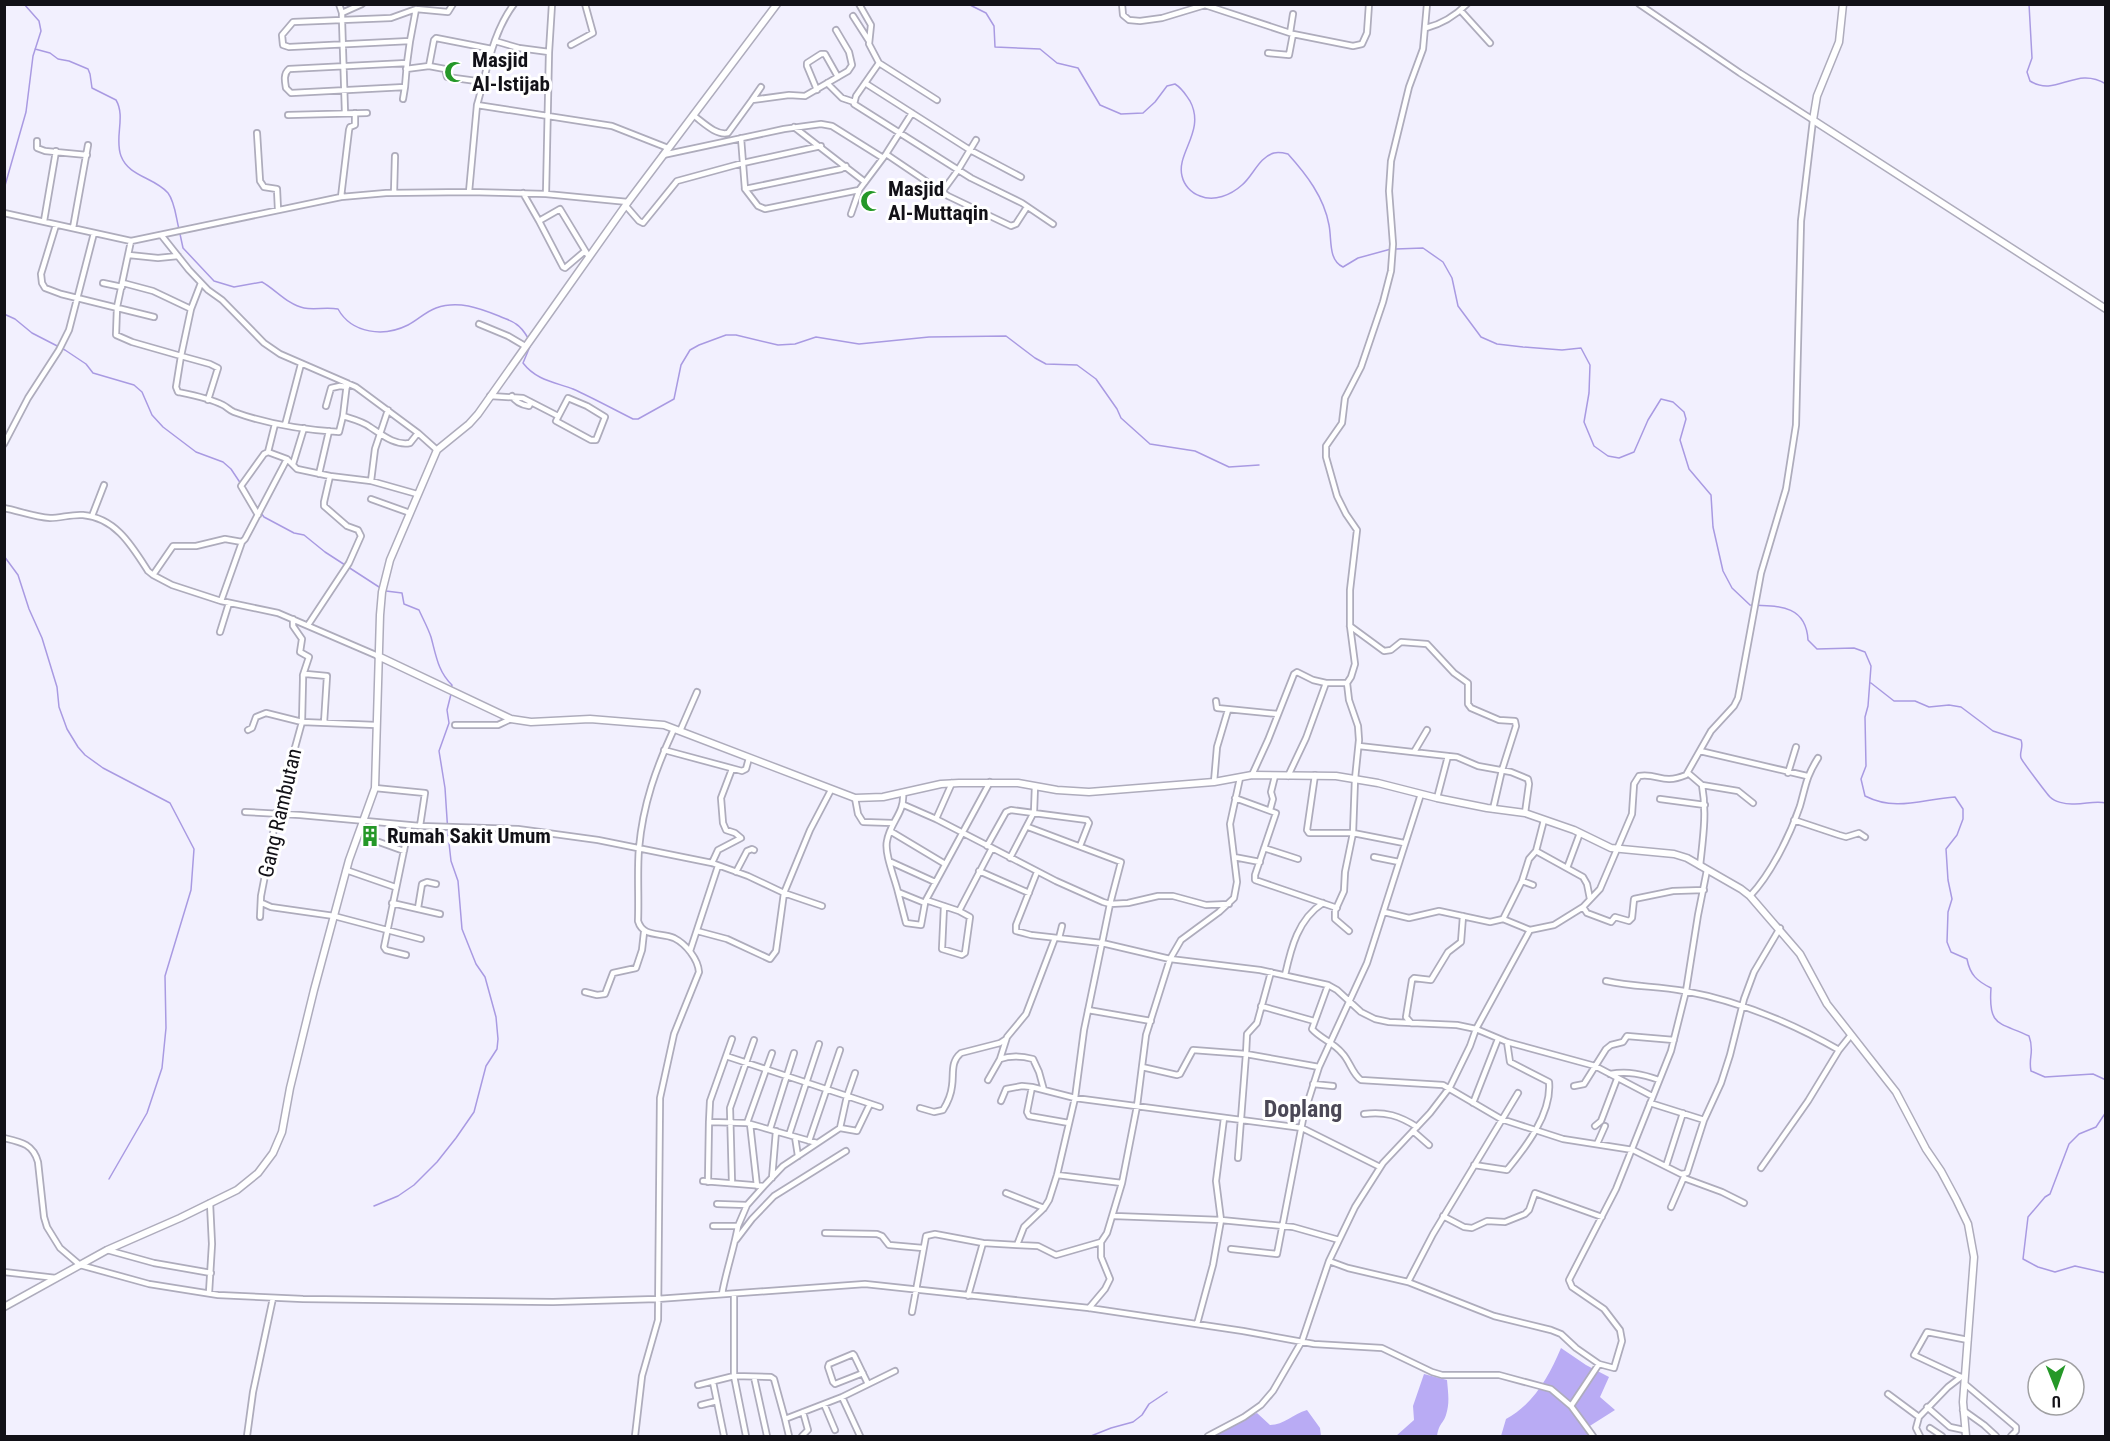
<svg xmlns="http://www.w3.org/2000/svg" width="2110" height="1441" viewBox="0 0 2110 1441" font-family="'Roboto Condensed',sans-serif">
<rect width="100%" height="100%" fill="#f2f0fe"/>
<!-- forest -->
<path fill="#b9abf4" d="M1561,1348L1586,1365L1609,1377L1600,1397L1615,1410L1585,1429L1594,1436H1501L1506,1419C1534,1404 1549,1376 1561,1348Z
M1424,1374L1447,1380C1448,1392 1450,1403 1446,1415C1443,1424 1439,1423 1437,1436H1396L1414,1420L1413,1406Z
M1307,1410L1320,1428L1321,1436H1205L1219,1427L1257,1413L1270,1425C1284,1425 1293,1414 1307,1410Z"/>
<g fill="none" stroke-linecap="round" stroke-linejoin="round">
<!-- stream -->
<path stroke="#a99ae2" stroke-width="1.5" d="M968,4L986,13L994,26L995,47L1040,49L1057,63L1078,68L1100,105L1121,114L1143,113L1155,102L1167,86L1175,84C1183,89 1185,94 1190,101C1206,131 1176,153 1182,176C1184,185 1191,193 1200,196C1214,202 1231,195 1242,185C1253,176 1259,157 1274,153C1278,152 1284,153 1288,154C1306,174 1324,197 1329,225C1332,240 1328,260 1343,267L1358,258L1391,249
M2029,4L2032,58L2027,72L2030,81C2057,98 2075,65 2106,84
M35,49L50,53L58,59L69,61L88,69L90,74L92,88L116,100C126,117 114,138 121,156C129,177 154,177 168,193C175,202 176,218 179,229
M4,189L26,112L33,56L41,31L39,21L24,4
M180,234L183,248L214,281L234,287L262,282C275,289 288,305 304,308C314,310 326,307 338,309C352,334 384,337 408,325C418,320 425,312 436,308C458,300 479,308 499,316C505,319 511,320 516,324C521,327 525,333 528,338
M1396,249L1423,248L1443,262L1452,278L1458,306L1481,337L1497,344L1523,347L1562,350L1581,348L1590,365L1589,393L1584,422L1594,446L1608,456L1619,458L1634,452L1648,420L1661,399L1673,402L1684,412L1686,419L1680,440L1689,469L1711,495L1713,527L1723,571L1732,588L1750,605C1777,606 1806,604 1808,640L1817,649L1854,648L1865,652L1871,666L1868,706L1865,717L1866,766L1861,779L1865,796C1897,812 1922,799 1955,797L1963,809V819L1957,835L1946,849L1948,880L1952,899L1948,912L1947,942L1951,952L1967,959C1970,975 1977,981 1991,988C1988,1028 2000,1022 2029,1036C2035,1052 2028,1057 2031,1071L2045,1077L2093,1074L2106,1080
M4,314L15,319L32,333L65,350L86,364L93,373L134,385L142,392L152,415L163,427L196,452L223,462L231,469L241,484
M531,344L523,363C536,380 554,382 573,389C593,398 613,409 633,419H638L674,399L681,365L690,350L699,345L726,335H736L778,345L795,344L816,337L859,344L929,337L1006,336L1035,358L1046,364L1077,365L1096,379L1117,409L1121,418L1150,444L1195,451L1229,467L1259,465
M255,505L264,517L294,533L304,535L325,552L379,587
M4,556L18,575L29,609L42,638L57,687L59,707L67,729L78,747L85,755L103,768L170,803L194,849L191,890L165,976L166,1028L162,1068L147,1113L109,1179
M386,591L402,593L404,604L419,610C423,619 428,628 431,637C436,655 438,672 452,685L451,689
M1871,683L1894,701H1915L1929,707L1949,705L1961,707L1993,731L2021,740C2024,747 2019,752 2021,758C2022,761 2047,794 2050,797C2055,802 2065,804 2072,804C2084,805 2094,800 2106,803
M2106,1112L2096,1127L2079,1134L2069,1144L2050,1194L2045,1197L2028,1217L2023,1259L2038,1267L2055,1272L2075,1266L2106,1273
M374,1206L398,1196L414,1185L437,1162L456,1138L474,1112L486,1066L497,1049L498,1039L496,1017L485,977L476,964L462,929L458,881L451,861L448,834L445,788L439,751L449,723L447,710L451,694
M1091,1436L1111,1428L1133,1422L1142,1415L1149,1404L1167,1392"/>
<defs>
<path id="minor" d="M339,4L342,13
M362,4L342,13V20L293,22L282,35L283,45L289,47L410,41L416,9
M514,4C492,33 487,71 477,105L612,126L668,148
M552,4L549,52L546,194L628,202
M859,4L871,25L869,44L879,63L937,100
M1122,4L1123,15L1129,20L1140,21L1162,18L1205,5L1293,34L1353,46L1362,44L1367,33L1369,4
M1461,11L1490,43
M853,16L869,41
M1426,28C1442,24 1455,16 1467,4
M1290,33L1293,14
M495,41L519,48L549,52
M571,45L593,33L585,4
M1268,53L1289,55L1293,34
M407,63L405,87L291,93L286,88C285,82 283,74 289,69L407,63L410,41
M879,63L856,96L854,104L971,178L1022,203L1053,224
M429,66L434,40L436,38L492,49
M406,69L429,66L445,69L447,77L484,82
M827,83L842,98L854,102
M865,83L970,150L1021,177
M817,90L807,66V63L821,54H825L838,77
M403,99L405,87
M752,100L761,87
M477,105L469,192L546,194
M345,113L342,20L391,18L416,9L448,12L453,4
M288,115L367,113
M693,115C703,122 716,136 728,133L752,100L789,95L805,96L848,71L852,65L849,52L836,30
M794,127L865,182
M257,133L260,181L264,187L277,189L278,210
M741,138L745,189L841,169L846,166
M37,141V148L45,151L87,155
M886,154L948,196L1011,226L1016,224L1027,207
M663,155L784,129L821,124L832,126L883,158
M745,189L758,206L765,209L859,190L886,154L912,113
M942,192L958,170L976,140
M394,193L395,156
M523,193L539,221L560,209L589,257
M341,197L349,130L350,127L355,125V113
M626,206L639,221L643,223L677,181L743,163L821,146
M4,213L131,241L341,197L386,193L469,192
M851,214L859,191
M44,221L56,151
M539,221L563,267L565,268L585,251
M56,225L41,274L42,283L45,288L61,294L154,317
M73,228L88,145
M162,236L189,270L208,290L222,300L264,343L280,354L356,387L418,433L437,450
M131,241L117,307L116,335L132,342L181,356L176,387L178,392C193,395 209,398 223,405C227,407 229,410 234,412C267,424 304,430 339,432L343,416
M129,255L158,258L178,256
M103,283L122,287
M123,283L153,291L191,309L181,356L210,364L218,368L208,400
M191,309L201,283
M479,324L508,336L525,346
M347,383L343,416C352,419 362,421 370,427C381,434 395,446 410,443L418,433
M490,396L523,398L558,416
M512,396C516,403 522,405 529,406L531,402
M568,398L587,406L605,417L596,440H591L556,421Z
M326,406L331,388L340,386L347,387
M275,424L268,452L287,459L297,469L330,476L371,481L417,494
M285,425L301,364
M4,444L28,398L59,350L69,330L94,233
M287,459L245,539L242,542L225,539L196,546H173L153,575L172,585L221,601L278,613L378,656
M293,464L304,428
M319,474L329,431
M371,481L375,449L388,410
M371,499L410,513
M4,508C19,511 35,517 50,518C61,518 72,514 83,515C116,518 132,546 148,571L153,575
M258,515L241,486L264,454L268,452
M92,516L104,485
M221,601L242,542
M293,619V626L302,639L300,652L309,657L303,675
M308,625L349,563L361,536L358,530L347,526L324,506V502L330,476
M1350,626L1384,651L1391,650L1401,642L1427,644L1454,673L1468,683V704L1471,708L1499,720L1515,721L1516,726L1502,770L1493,809
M220,632L229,603
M1347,683L1349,700L1358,726L1359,740L1355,779L1353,833L1345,872L1344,891L1335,911V919L1349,931
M1216,701L1217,708L1278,714
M455,725H498L511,719
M248,730L252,728L256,717L266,713L302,722L376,725
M680,731L697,692
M1359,746L1457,757L1478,766L1511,772L1528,779L1529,784L1525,813
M664,750L742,771L746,769L749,758
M1700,751L1807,776
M1414,752L1427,730
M1688,773L1702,785C1707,813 1703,838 1700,866
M1788,773L1796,747
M1252,775L1268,740L1294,674L1297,672L1313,680L1326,683H1347L1351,677L1355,664L1350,626V590L1357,530L1346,514L1337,496L1326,457V446L1342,423L1345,398L1361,367L1383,302L1391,271L1393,244L1389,191L1391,161L1409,87L1423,49L1427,4
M1315,775L1307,830L1309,833H1353L1404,843
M1288,776L1306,738L1326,683
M1214,782L1217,747L1228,710
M1702,785L1738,791L1753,803
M375,788L425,793L420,826L518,829L598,840L712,863L748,876L784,893L776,951L770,959L727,939L697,931
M903,793C905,813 890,822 887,841C884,853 895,879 898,892L925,903L926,900L959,911L992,848
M855,798L858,814L863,822L893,823
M1235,798L1276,813L1255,875V880L1337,908
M1437,798L1448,756
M1660,799L1705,805
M904,805L936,819L1056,881L1103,902L1110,904L1102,943L1170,959L1260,970L1328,985L1312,1029C1321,1039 1333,1042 1342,1053C1350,1061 1352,1074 1361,1080L1443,1085L1501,1119L1563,1139L1633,1150L1681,1174L1687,1173L1704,1120L1721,1083L1730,1055L1744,999L1754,972L1780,928
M1270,810L1273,799L1271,792L1275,776
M245,812L300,815L420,826
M936,819L952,783
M1794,820L1839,835L1846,837L1859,833L1865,837
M1028,827L1121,862L1110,904L1128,903L1158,896H1173L1206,905L1229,904
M890,831L945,864
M379,842L404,851
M987,846L1006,812L1011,810L1087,820L1089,823L1080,846
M1264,848L1298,859
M1536,851L1583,877L1587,884L1590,899
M1234,857L1260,862
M1374,857L1399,862
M1010,858L1034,812L1035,786
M891,862L935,882
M712,863L718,850L741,838L735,833L726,830L723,823L721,798L732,769
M1567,868L1580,833
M346,870L395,887
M979,871L1029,893
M736,872L747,851L752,849L754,850
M1037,872L1016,925V931L1031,935L1102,943L1084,1030L1075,1098L1057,1175L1049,1200L1044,1208L1024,1227L1017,1245L1038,1246L1056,1255L1101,1242L1107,1233L1122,1183L1137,1106L1146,1035L1170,959L1181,940L1219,912L1234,898L1237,882L1230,824L1240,778
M1522,881L1533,885
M898,892L906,923L921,925L925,903
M1750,896C1771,874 1790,835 1800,806C1806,785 1806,777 1818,758
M926,900L990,782
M262,903L271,907L334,916L421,939
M392,903L440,914
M822,906L784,893L810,830L831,790
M944,906L942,949L962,955L965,953L970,917L959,911
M1583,907L1587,913L1611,922L1615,917L1629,921L1632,918L1634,899L1673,891L1704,890
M418,908L422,884L427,882L436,884
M1384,912L1409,918L1439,911L1490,922L1503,919L1522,881L1529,859L1536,851L1544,820
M260,917L261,896L277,813L302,722L303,680V675L306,674L327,676L324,723
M1503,919L1530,930
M1059,938L1062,926
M690,951L718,866
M406,955L386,950L384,947L409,826
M1285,975C1291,948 1298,919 1323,903
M1606,981C1632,987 1658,986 1684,991C1740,1001 1790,1022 1839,1050
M1328,985L1337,990L1361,1012L1375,1019L1389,1022L1457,1025L1476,1029L1507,1042L1595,1066L1652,1096
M585,992L597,995L605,994L613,973L636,968L642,950L644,932
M1261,1006L1314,1021
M1088,1010L1151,1021
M1411,1023L1406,1017L1412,980L1414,978L1431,980L1448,952L1461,942L1463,916
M726,1056L732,1039
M1000,1059L1007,1037L1026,1014L1055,938
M1142,1067L1177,1075L1180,1074L1193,1050L1246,1054L1247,1034L1257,1023L1271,972
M1610,1074C1628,1071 1642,1074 1659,1080
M988,1080L1000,1059C1012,1055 1022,1056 1033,1059L1039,1072L1044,1090
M1313,1084L1333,1086
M1574,1086L1584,1084L1606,1049L1611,1045L1623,1042L1627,1036L1674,1040
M1032,1087L1027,1112L1029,1116L1069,1123
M1001,1101L1006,1089L1022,1086L1032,1087L1075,1098L1302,1128L1380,1167
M1473,1103L1498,1039
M1650,1103L1704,1120
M920,1108L934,1112L943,1110C948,1102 951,1095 952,1086C954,1074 950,1062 961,1053L1000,1043L1006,1039
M1364,1114C1385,1111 1400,1116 1417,1127
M747,1123L772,1053
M750,1124L757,1186
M1595,1126L1601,1121L1617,1079
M840,1128L857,1131L870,1104
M770,1129L794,1053
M1413,1131L1429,1145
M789,1135L819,1044
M795,1137L798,1156
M4,1138C21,1142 33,1144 38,1162L44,1217L47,1227L60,1248L80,1265L149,1284L218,1295L303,1299L553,1302L657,1299L865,1284L1089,1308L1243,1331L1314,1344L1382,1348L1432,1372L1442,1375H1499L1551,1389L1571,1406L1593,1436
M809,1141L840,1050
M817,1143L747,1123L709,1122L710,1101L726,1056L847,1096L855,1073
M1597,1144L1605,1126
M1238,1158L1246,1054L1319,1067
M1474,1165L1507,1170C1526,1147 1552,1113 1549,1082L1510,1062L1507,1042
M1666,1166L1683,1113
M1761,1168L1808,1101L1839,1050L1851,1035
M1057,1175L1122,1183
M772,1178L776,1131
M1684,1178L1722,1192L1744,1203
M703,1181L764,1186L747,1205
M708,1182L709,1121
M732,1183L730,1108L754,1040
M764,1186L783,1166L840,1128L847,1096L880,1107
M1006,1193L1044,1208
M717,1204L747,1205L738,1226
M1671,1207L1684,1177
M1114,1216L1221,1220L1293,1227L1339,1240
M1443,1216L1464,1227L1472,1228L1487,1221L1505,1222L1525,1214L1529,1210L1535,1193L1602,1217
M713,1226H738C734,1249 726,1271 722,1294
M825,1233L877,1234L882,1236L889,1245L923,1248
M736,1240L752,1219L774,1196L846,1151
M1231,1249L1277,1254L1304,1114L1319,1067L1367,963L1421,794
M107,1250L154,1263L211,1273
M1329,1261L1348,1268L1408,1282L1494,1316L1551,1330L1561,1334L1576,1348L1599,1364L1614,1368L1622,1341L1620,1330L1604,1309L1572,1287L1569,1280L1616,1189L1671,1051L1686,991L1698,915L1707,870
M4,1272L56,1278
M1408,1282L1433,1234L1518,1093
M209,1293L212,1244L210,1203
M734,1294V1376L746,1436
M968,1296L983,1243L1017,1245
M1089,1308L1105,1289L1110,1279L1101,1257V1242
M912,1312L926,1236L935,1234L983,1243
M1197,1324L1213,1265L1221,1220L1216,1181L1224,1118
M863,1373L835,1384L833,1382L828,1367L829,1364L853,1354L854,1355L868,1384
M754,1377L767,1436
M1961,1377L1914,1355L1927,1332L1968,1340
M713,1382L724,1436
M1965,1384L2016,1427V1431L2011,1436
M698,1385L734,1376L771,1377L774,1379L785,1419
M1888,1394L1919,1417L1948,1387L1961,1377
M842,1397L860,1436
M824,1404L835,1430
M701,1405L717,1401
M1571,1406L1599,1364
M1927,1407L1950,1427L1964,1430
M1963,1410L1984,1425L1996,1436
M1919,1417L1916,1428L1920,1436
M1930,1428L1942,1436
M247,1436L253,1392L273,1298
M635,1436L642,1376L658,1320L660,1098L674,1034L699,972C698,959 686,944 674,938C661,932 643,938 638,921C639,897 637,872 639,848C643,804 656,768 674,729
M789,1436L785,1419L842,1397L895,1371
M802,1436L808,1430L803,1412
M1208,1436L1244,1417L1261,1405L1273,1391L1302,1341L1329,1261L1355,1207L1383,1163L1430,1113L1450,1087L1470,1046L1476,1029L1530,930L1554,925L1583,907L1600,889L1632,814L1634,784L1639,776C1659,773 1662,785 1686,775L1711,731L1734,706L1738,698L1761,573L1786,489L1796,425L1801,221L1813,120L1740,73L1639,4"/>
<path id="tertiary" d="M1843,4L1839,42L1817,96L1813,120L2106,309
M378,656L511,719L531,722L590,719L664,725L855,798L883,797L941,784L959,783H1018L1057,790L1089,792L1214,782L1252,775L1336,776L1378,783L1437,798L1487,808L1525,813L1574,830L1611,848L1674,854L1687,858L1741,889L1750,896L1800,954L1827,1004L1896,1092L1926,1149L1941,1171L1956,1199L1968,1224L1974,1257L1963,1402L1966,1436
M4,1307L107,1250L180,1218L237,1190L258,1173L273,1153L282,1132L290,1088L314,990L349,860L375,788L380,615L382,592L390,560L437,450L469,424L478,414L628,202L777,4"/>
</defs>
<!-- minor casing -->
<use href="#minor" stroke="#aeacbc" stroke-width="8"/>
<!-- tertiary casing -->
<use href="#tertiary" stroke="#aeacbc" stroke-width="9"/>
<!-- minor -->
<use href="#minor" stroke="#fff" stroke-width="4.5"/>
<!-- tertiary -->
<use href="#tertiary" stroke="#fff" stroke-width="6"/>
</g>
<!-- icons -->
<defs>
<symbol id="mosque-bare" viewBox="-9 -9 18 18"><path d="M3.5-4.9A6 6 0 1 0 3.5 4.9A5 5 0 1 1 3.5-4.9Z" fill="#259828" stroke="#fff" stroke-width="2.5" paint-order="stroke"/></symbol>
<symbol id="building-bare" viewBox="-9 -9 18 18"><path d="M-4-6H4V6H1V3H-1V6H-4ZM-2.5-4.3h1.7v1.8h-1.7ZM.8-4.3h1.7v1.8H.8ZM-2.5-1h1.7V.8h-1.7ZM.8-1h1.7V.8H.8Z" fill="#259828" stroke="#fff" stroke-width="2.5" paint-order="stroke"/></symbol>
</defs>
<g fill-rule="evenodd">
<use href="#mosque-bare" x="440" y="57" width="30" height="30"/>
<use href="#mosque-bare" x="856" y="186" width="30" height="30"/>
<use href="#building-bare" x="355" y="821" width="30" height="30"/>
</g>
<g text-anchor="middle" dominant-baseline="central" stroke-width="6" stroke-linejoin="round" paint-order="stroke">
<!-- poi labels -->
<g font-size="21" font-weight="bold" fill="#121117" stroke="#fff" text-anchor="start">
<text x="472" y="60">Masjid<tspan x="472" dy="24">Al-Istijab</tspan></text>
<text x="888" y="189">Masjid<tspan x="888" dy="24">Al-Muttaqin</tspan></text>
<text x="387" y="836">Rumah Sakit Umum</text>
</g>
<!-- street labels -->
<g font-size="21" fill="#121117" stroke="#fff">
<text transform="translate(280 813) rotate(-77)">Gang Rambutan</text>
</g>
<!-- quarter labels -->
<g font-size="24" font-weight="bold" fill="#4b4856" stroke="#fff">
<text x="1303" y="1109">Doplang</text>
</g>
</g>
<!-- border -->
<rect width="2110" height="1441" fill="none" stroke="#121117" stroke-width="12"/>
<!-- north arrow -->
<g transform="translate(2056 1387) rotate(179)"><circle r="28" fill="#ffffff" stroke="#a0a0a2" stroke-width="1.5"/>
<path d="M0-4.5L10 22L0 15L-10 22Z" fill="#259828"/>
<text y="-9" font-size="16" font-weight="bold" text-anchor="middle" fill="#121117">U</text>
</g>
</svg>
